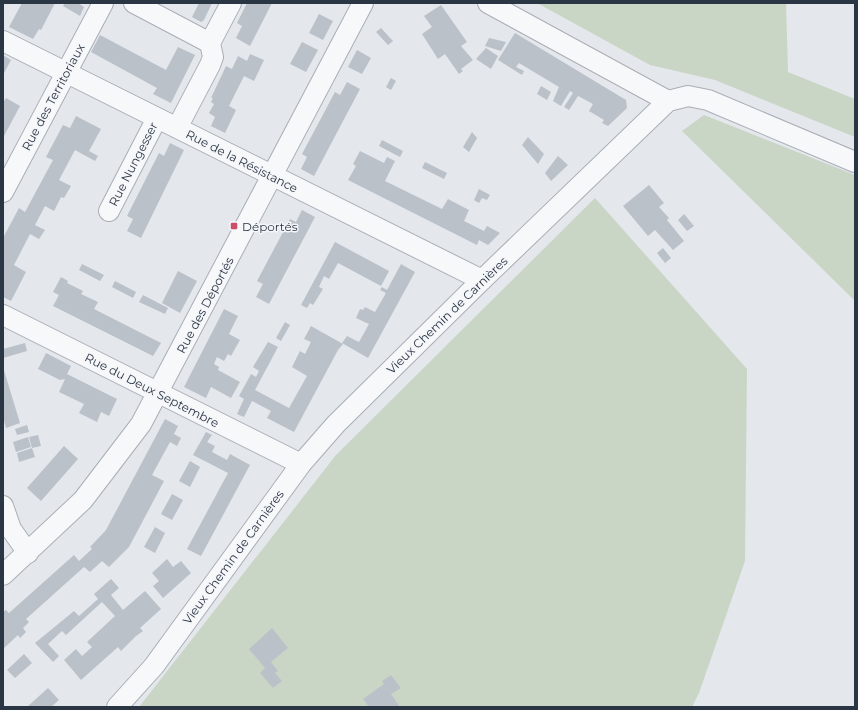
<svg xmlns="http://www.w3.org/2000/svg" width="858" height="710" viewBox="0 0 858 710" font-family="Montserrat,sans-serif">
<rect width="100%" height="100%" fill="#e4e7ec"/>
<!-- green -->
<path fill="#cad6c5" d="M537,3H786L788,72L855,99V137L715,80L650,65Z
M704,115L855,175V301L682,131Z
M595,198L747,369L745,561L699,693L692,707H139L336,455Z"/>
<!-- building -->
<path fill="#bbc1c9" d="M22,3H55L41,30L39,29L33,39L9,27Z
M65,3H78L84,7L80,16L63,6Z
M199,3H212L204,20L201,22L192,17Z
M247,3H272L250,46L236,38L242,26L237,23Z
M441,5L467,42L461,46L473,60L461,69L463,71L459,74L445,54L438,59L422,34L432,27L424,16Z
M319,14L333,21L323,40L309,33Z
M381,28L393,41L388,45L376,32Z
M515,33L626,100L627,108L608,126L602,123L604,120L589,111L593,104L578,96L569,110L564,107L573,93L570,91L561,106L553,101L559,87L519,63L516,67L524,71L522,75L498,60Z
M100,35L166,70L178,47L195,55L171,103L153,94L157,88L91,52Z
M489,38L506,42L501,51L485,46Z
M302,42L318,50L306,72L290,64Z
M486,48L498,56L491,69L476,59Z
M357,50L371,58L362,74L348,67Z
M250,54L264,60L254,81L244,76L229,106L236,110L225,133L211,126L215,117L209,113L214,104L211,102L213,98H211L226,66L232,69L238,56L247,61Z
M3,55L11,60L3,75Z
M391,78L396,81L391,90L386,87Z
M347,82L360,89L314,176L301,169L307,157L302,154L335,92L340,95Z
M541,86L551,92L547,100L537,94Z
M6,98L20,106L3,138V103Z
M76,116L101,129L89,151L98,156L95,161L75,150L59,180L71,186L64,198L61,197L54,211L45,206L35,225L45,230L39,239L30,234L14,265L26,272L11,301L3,297V238L19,208L25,212L53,160L46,157L63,125L70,128Z
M472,132L477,138L469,152L463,147Z
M528,137L544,154L538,164L522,145Z
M382,140L403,151L400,157L379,146Z
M170,143L184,150L141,238L127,231L133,219L127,216L159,153L164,156Z
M360,151L384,163L387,157L395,161L385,181L442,209L448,199L469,210L464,221L484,231L487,226L500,233L488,245L479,240L477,245L348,180L356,166L353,164Z
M558,156L568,165L551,181L545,173Z
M425,162L447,173L444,179L422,168Z
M649,185L664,203L659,207L669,218L667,220L684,241L673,250L655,230L648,236L623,206Z
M479,189L490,195L487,200L482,198L479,203L474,200Z
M302,210L315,217L269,304L256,297L263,284L257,281L290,219L296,222Z
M684,214L694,226L687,231L678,220Z
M335,242L389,271L381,286L338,263L329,279L324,276L319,287L323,289L313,305L310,303L307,308L301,305Z
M663,248L671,258L665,263L657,253Z
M82,264L104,275L100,281L79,270Z
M401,264L415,272L368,358L342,343L347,336L359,342L369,324L356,318L360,309L363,310L365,307L375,312L386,293L380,290L382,287L387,290Z
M178,271L197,281L180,313L162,303Z
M61,277L68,281L67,283L83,291L81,294L98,302L94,309L161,343L153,356L53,306L59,295L53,292Z
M115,281L136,292L133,298L112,287Z
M143,295L168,308L165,314L139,302Z
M224,309L238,316L229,334L240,340L231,356L228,354L224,361L217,357L214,364L219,367L218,370L240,382L231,398L211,387L206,398L184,387Z
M285,322L290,325L281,341L276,338Z
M311,326L343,344L338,350L294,432L267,418L271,411L252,401L244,417L237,414L244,399L239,396L251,374L256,377L259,371L253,367L268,342L278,347L255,390L289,408L307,376L292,367L300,351L305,354L311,342L304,339Z
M25,343L27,351L3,358V349Z
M46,353L71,366L67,374L117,399L109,416L101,412L97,422L79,413L84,404L59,392L65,379L60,380L38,369Z
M3,367L20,423L6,428L3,417Z
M165,419L178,426L174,434L181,438L177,446L170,442L152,475L164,481L129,547L109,567L102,561L90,572L84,567L26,619L29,622L23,628L26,632L20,638L18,635L3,649V612L6,610L9,613L74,555L79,561L92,549L90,547L106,530Z
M27,425L29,432L17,435L15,429Z
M206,432L212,435L207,442L215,446L212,452L227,460L230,454L250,465L201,556L187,549L228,473L193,455Z
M38,435L41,446L32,448L29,437Z
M28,437L31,447L16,452L13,442Z
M64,446L78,459L41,501L27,488Z
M32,448L35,457L19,462L17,453Z
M190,461L200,467L190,487L179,481Z
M172,494L183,500L172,520L161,514Z
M155,527L165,533L155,553L144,547Z
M167,559L173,567L181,561L191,573L163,598L153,586L159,581L152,573Z
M111,579L119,588L111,595L123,610L145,591L161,609L140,628L143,631L136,636L121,651L118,647L81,680L64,660L76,649L82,656L92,647L87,642L115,616L102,602L66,635L62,631L48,644L59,656L53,662L35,643L74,611L79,616L98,599L94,594Z
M272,628L288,648L271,662L278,671L275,673L282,681L273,688L260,673L265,668L249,649Z
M24,654L32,663L15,678L7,670Z
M391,675L401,688L391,694L400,707H369L363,699L384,684L382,681Z
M48,688L59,700L51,707H27Z"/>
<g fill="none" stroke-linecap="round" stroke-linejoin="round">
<defs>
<path id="minor" d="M134,3L210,43
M488,3L668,101
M3,41L482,280
M177,128L210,65L213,57L210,43L231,3
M3,192L103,3
M109,211L157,118
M3,315L301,464
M3,506L11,529L28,553
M3,575L83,500L141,424L363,3
M117,707L154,666L301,464L336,424L482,280L668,101L688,96L708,100L855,162"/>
</defs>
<!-- minor casing -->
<use href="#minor" stroke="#a9aeb6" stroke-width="22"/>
<!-- minor -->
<use href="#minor" stroke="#f7f8fa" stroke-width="20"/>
</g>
<!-- markers -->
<rect fill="#ce4c65" stroke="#f4f6f9" stroke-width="1.5" x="230" y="222" width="8" height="8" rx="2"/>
<g text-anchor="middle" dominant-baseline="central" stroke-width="3" stroke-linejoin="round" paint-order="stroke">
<!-- street labels -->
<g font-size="12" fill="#2b3644" stroke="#f4f6f9">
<text transform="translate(53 97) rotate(-62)">Rue des Territoriaux</text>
<text transform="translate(242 161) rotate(27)">Rue de la Résistance</text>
<text transform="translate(133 164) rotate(-63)">Rue Nungesser</text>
<text transform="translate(205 305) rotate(-62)">Rue des Déportés</text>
<text transform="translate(447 315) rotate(-44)">Vieux Chemin de Carnières</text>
<text transform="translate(152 390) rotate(27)">Rue du Deux Septembre</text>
<text transform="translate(233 557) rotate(-54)">Vieux Chemin de Carnières</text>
</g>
<!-- poi labels -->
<g font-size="12" fill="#2b3644" stroke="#f4f6f9" text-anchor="start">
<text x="242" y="226">Déportés</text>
</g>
</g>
<!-- border -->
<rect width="858" height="710" fill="none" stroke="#2b3644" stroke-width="8"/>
</svg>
